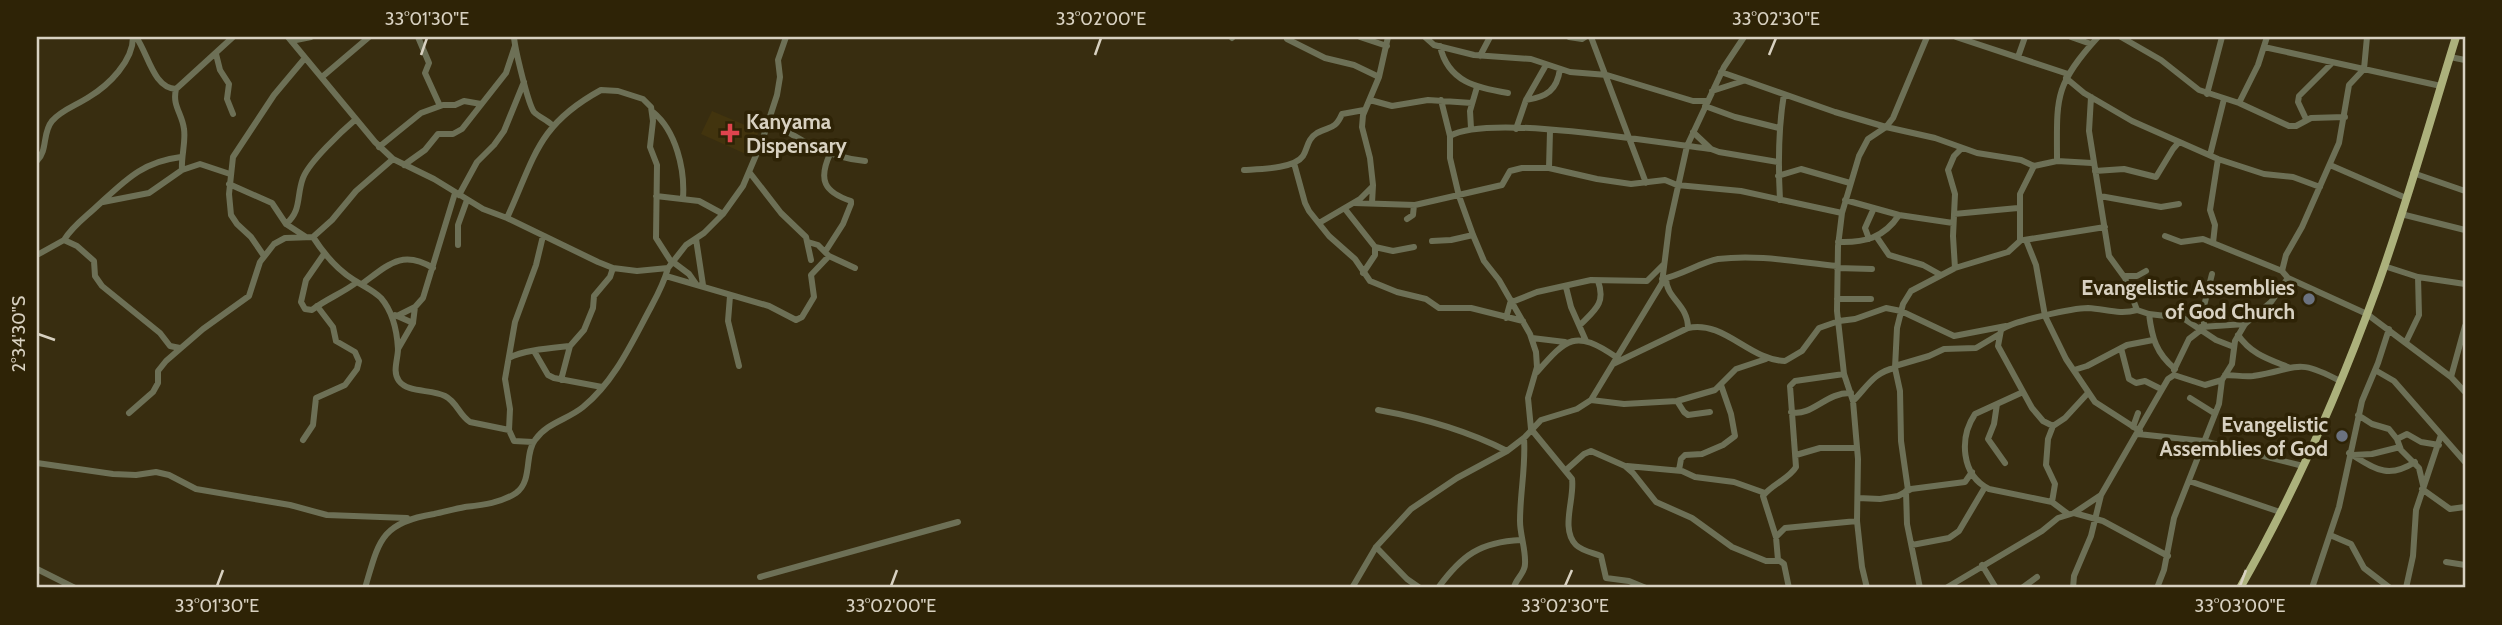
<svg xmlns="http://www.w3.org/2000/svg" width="2502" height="625" viewBox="0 0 2502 625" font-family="Cabin,sans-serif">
<rect width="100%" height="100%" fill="#382d10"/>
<!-- built -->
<path fill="#42340e" d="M712,111L759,131L748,155L701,134Z"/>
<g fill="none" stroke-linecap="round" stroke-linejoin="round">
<!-- minor -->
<path stroke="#6d7056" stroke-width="6" d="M136,37C148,53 153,88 176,89L233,37
M288,37L375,142L393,159L434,179L483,209L507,218L598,262L613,268L637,271L668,268L686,245L704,233L723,214L743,186L762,141L777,95L780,77L778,60L786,37
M418,37L429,63L425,73L440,106
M514,37C515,49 528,104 534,112C539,117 547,120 552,125
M1360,37L1387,46
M1425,37L1434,45L1474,55L1531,59L1570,72L1607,75L1693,101H1708
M1569,37L1582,39L1585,37
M1591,37L1646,183
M1956,37L2068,74
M2071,37L2091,44
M2121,37L2161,60L2199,90L2239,103L2289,126H2296L2311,118L2345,117
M2367,37L2364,69L2349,85L2339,143L2302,227L2286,255L2282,271L2288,278L2367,314L2451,377L2465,392
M1232,38L1233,37
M1287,39L1325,58L1354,65L1379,77
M291,41L311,37
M1440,46C1448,82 1477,88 1508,93
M2264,47L2441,86
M216,54L220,70L229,84L227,99L233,114
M1480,56L1490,37
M2018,57L2025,37
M2450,57L2465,60
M1721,72L1835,112L1886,127L1935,138L1977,153L2021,160L2034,166
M322,77L369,37
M2066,78L2084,93L2132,121L2218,159L2264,174L2293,177L2320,187
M176,89C172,106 182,113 184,129C186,142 181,156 182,170
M1712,91L1743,81
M2207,94L2222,37
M2091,97L2089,131L2109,256L2125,278L2137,310L2149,314L2183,318L2216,340L2234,347
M1370,100L1392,106L1428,100L1472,103
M1441,100L1450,136V158L1459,196L1473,235L1484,261L1499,280L1530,334L1536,352L1537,367L1528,398L1531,429L1572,479C1575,498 1560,529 1576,545C1582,551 1594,553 1601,556L1606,578L1629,581L1646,588
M1526,100C1547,97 1557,90 1560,69
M2239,103L2258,65L2267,37
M1705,106L1735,117L1779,128
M653,112C676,131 685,169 683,198
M769,119C798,140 829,158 865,161
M2306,119L2298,102L2299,96L2332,63
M1471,128L1470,111L1477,87
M1516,129L1526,100L1546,65
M1693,132L1711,149L1719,152L1778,162
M1450,136C1489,113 1659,143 1711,149
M379,147L421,113L443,105H455L464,101L481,104
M2210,155L2224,99
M37,161C48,150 42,133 52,121C61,110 77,105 89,97C109,85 133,61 133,37
M2057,161C2057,99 2053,86 2098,37
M1294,163L1305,203L1309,211L1329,236L1355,259L1370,281L1397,292L1426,299L1439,308H1471L1523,321
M404,165L425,150L438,134H453L462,129L506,73L515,46
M2330,165L2406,198
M1549,168L1550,131
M1244,170C1258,169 1294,169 1303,156C1308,148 1307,139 1317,133C1330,126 1335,130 1342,114L1364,110
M2095,171L2124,169L2156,177L2173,149L2179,142
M750,173L781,213L806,237L811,260
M2413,173L2465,191
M1778,176L1801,169L1850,183
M229,184L272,203L286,224L306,237
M459,195L477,162L494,145L504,131L524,82
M656,196L699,201L723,214
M2100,196L2161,207L2179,204
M1780,200C1778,164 1778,130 1784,94
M1845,200L1899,215L1953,223
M103,202L149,193L182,170L200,164L230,174
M1354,203L1415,205L1502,185L1510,171L1522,168H1549L1597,179L1631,184L1665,180L1677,185L1741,191L1842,213
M1372,203L1373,185L1370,158L1362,127L1363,115L1379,77L1388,37
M1345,209L1375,247L1393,251L1414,247
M1954,214L2018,208
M2401,214L2465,230
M507,218C535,157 537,125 601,90L618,91L643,99L651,107L653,121L650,147L657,165L656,238L672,263
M1407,219L1413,215L1414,205
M1319,223L1360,199L1372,187
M286,224C302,210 296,197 303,178C309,162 342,131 356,119
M1876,236L1889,255L1923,265L1941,275
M2165,236L2181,242L2203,239L2282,271
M313,237C324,254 336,269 354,280C363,286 373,290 381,298C393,312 397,331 398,349C398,359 392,372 399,381C408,393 431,389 445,396C457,402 459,415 470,422L509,430
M696,239L703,285
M1869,239L1865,228L1874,208
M64,240C72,227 83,219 94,209C123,183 140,162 181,157
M2024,240L2105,227
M2026,240L2036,265L2045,316L2066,359L2095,402L2140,431
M1432,241L1451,240L1473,235
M808,242L818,245L829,256L855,268
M1838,242C1864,243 1884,238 1899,215
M2213,243L2215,225L2210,210L2218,159
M458,245V225L467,200
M825,252L843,224L851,204V201C824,192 818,180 830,154
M324,254L306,280L301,302L305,309L312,310C326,299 343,293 357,282
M37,255L64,240L77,246L94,261L95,276L102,286L160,333L170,346L180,348
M264,256L251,237L237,224L231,215L229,194L233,157L274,95L305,58
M673,262L689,274L696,284
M2384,266L2418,277L2465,284
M1837,268L1872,269
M1955,268L1953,236L1955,194L1948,170L1954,156L1962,148
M1363,273L1375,255V247
M666,276L769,306L796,320L802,317L814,297L811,275L829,256
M2124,276H2137L2146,271
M1666,278C1666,299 1688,304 1688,328
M1662,279C1682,275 1701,262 1718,259C1758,254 1797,262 1837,266
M362,284C388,265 402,249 433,268
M1566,287L1571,307L1586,341
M730,296L728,321L739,366
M1837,299H1871
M1512,302L1537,292L1591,280L1647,281L1663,265
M2149,314C2152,338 2156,353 2175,369
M395,315L413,323
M397,316L415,307L423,298L455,193
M1506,318L1511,300
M1580,325C1595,310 1606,303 1598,281
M2201,327L2245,324
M2204,327V306L2212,274
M2238,335C2251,354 2268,359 2288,367
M1532,338L1565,342
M2406,342L2419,315L2418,277
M2121,348L2129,379L2136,383L2145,381L2161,389
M398,349L413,323L415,307
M534,351L548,375L554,378L602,387
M509,358C523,350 552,348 570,346
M1613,364L1688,328C1724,320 1749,360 1785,361L1802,351L1819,328L1839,321L1855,319L1886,308L1901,311L1954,336L2006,326
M1895,366L1929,356L1944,349L1976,348L1998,335
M2074,370L2087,366L2127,345L2153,340
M2174,370L2189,339L2202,329
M2375,370L2394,381L2465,462
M1537,372C1567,338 1575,329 1616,357
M2225,375C2234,375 2244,377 2253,376C2299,369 2295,357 2340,381
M2451,377L2465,326
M561,380L570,346L584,330L593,308L594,296L610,277L613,268
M2023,392L1975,414C1959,438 1961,475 1989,489L2052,502L2068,514
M2088,393L2065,418L2053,426L2043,421L2032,408L1998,346L2001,330C2012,321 2074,308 2088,308C2106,309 2119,315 2137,310
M2190,398L2214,413
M1591,400L1624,404L1677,401L1715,390L1736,369L1766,359
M1677,401L1684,412L1688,415L1710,412
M1853,401C1867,387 1874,372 1895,368
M1997,404L1994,424L1988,439L2005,463
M1378,410C1423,418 1466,430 1507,451
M1791,412C1812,417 1826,392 1851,393
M129,413L153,392L158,383V371L166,361L203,329L249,296L260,262L274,244L285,238L313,237L332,220L356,191L393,159
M2358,415L2372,424L2389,429L2397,439L2401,450L2419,468L2423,485
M2133,427L2138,413
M2138,434L2203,441L2303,466
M2397,439L2407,434L2421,442L2439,445
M303,440L313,425L316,398L345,385L357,369L359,361L355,352L336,341L333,327L317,306
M533,442L514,441L509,430L510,409L505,379L515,322L536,265L543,236
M2349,453C2374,468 2387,480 2415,462
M1796,455L1820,448H1857
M2353,455L2372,454L2400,447
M37,463L113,474L136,475L156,472L169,475L196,489L290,505L327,515L407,518
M1627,466L1682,471L1695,477L1734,482L1765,493
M1566,470L1584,454L1591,451L1625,466L1633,473L1656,502L1692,518L1732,547L1766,561H1780L1784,564L1789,588
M1679,470L1681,459L1685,455L1702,454L1723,445L1735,436L1731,414L1721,385
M2189,481L2280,512
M2422,489L2450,509L2465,507
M1908,490L1901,441L1900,391L1895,368L1897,328L1903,304L1911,291L1955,268L2008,252L2020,241V194L2034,166L2057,161L2092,163
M1906,491L1907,524L1920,588
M1858,498L1880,499L1898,496L1911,489L1965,482L1972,472
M2052,502L2055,484L2046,465L2048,439L2053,426
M2074,513L2103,521L2168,556
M2330,535L2351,544L2364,568L2390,588
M1776,537L1785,528L1857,521
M1912,545L1949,538L1959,531L1985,487
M1376,547L1407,579L1420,588
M1778,560L1776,537L1763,496C1772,484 1789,479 1796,467L1790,386L1795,381L1844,374
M2446,562L2465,565
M1982,565L1996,588
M37,569L75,588
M760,577L958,522
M365,588C379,541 380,523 434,514C444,512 454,509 465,507C482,505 501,503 516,493C533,481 524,454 535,440C548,422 567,420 583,407C615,381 632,342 651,307C658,294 664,283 668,268
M1352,588L1376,547L1411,509L1457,478L1507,451L1524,438L1541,420L1577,409L1591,400L1662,283L1669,227L1687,146L1724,67L1744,37
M1438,588C1462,555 1480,542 1521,540
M1514,588C1515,579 1525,574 1525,564C1526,550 1520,535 1520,521C1520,493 1526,466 1524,438
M1867,588L1862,567L1857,521L1858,459L1853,401L1844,374L1837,311L1838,246L1842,213L1859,156L1868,139L1886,127L1893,118L1927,37
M1946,588L2042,531L2058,518L2074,513L2101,495L2168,379L2174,375L2205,385L2222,380L2232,364L2235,341L2245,324L2271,302L2288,278
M2022,588L2037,577
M2073,588L2074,576L2091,536L2101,495
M2157,588L2164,570L2174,518L2219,404L2222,380
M2312,588L2339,507L2362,401L2378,363L2389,329
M2406,588L2413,556L2416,510L2441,435"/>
<!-- major -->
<path stroke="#acb17c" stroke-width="8" d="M2240,588C2294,494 2339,392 2376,290C2406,207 2430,121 2456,37"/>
</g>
<!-- ticks -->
<path fill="none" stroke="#d8d1c1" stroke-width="2.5" d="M421,55L427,38M1095,55L1101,38M1769,55L1776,38M38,334L55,340M217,586L223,570M891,586L897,570M1565,586L1572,570M2240,586L2246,570"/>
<!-- markers -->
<path fill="#e0444e" stroke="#2e2306" stroke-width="2.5" d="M726.5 122.5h7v7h7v7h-7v7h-7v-7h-7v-7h7z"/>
<g fill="#6b7280" stroke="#2e2306" stroke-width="2.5">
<circle cx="2309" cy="299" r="7"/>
<circle cx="2342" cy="436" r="7"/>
</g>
<g text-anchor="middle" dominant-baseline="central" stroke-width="7" stroke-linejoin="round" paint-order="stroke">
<!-- poi labels -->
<g font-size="21" font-weight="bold" fill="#d8d1c1" stroke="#2e2306" text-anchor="end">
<text x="746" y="121" text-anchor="start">Kanyama<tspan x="746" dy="24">Dispensary</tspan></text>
<text x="2295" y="287">Evangelistic Assemblies<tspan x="2295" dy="24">of God Church</tspan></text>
<text x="2328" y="424">Evangelistic<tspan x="2328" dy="24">Assemblies of God</tspan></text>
</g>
</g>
<!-- border -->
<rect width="2502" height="625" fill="none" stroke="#2e2306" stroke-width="77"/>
<rect x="38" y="38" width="2426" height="548" fill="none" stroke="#d8d1c1" stroke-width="2.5"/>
<g font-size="18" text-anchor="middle" fill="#d8d1c1">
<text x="427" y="25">33°01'30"E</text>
<text x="1101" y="25">33°02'00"E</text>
<text x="1776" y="25">33°02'30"E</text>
<text transform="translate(19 334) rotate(-90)" y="6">2°34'30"S</text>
<text x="217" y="612">33°01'30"E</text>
<text x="891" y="612">33°02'00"E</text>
<text x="1565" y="612">33°02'30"E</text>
<text x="2240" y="612">33°03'00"E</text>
</g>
</svg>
